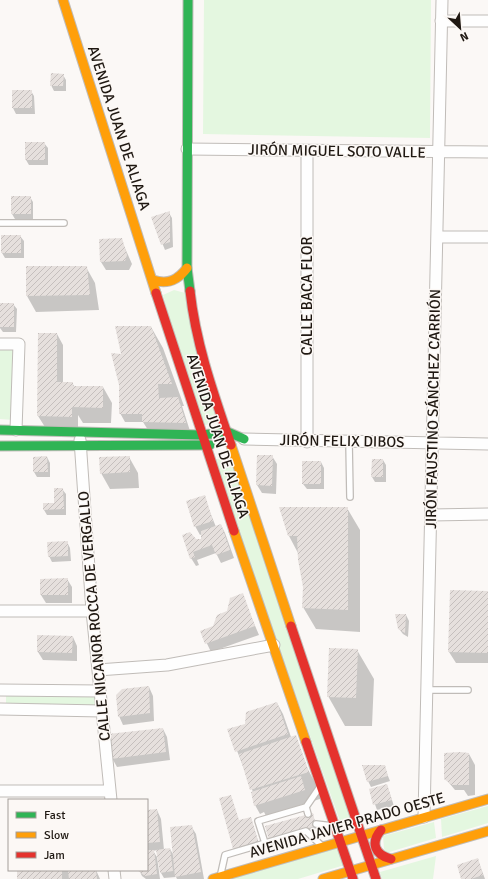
<svg xmlns="http://www.w3.org/2000/svg" width="488" height="879" viewBox="0 0 488 879" font-family="Signika,sans-serif">
<defs>
<pattern id="building-hatch" width="6" height="6" patternUnits="userSpaceOnUse"><rect width="6" height="6" fill="#e6e0dd"/><path d="M-1 1l2-2M0 6l6-6M5 7l2-2" fill="none" stroke="#c5bfbd"/></pattern>
</defs>
<rect width="100%" height="100%" fill="#fbf8f6"/>
<!-- park -->
<path fill="#e4f7e0" d="M204,0H431L430,138L203,134Z
M174,290L189,294L224,422L199,426L163,295Z
M0,349L16,350L14,420L0,419Z
M233,455L352,820L341,824L213,460Z
M6,690L95,691L98,711L6,710Z
M488,806V823L442,837L441,819Z
M434,822L436,838L386,853L384,849L383,836Z
M341,842L348,864L298,879H210Z
M436,856L433,879H382L380,872Z"/>
<!-- shadow -->
<path fill="#0003" d="M63,75L66,80V91H54L51,85Z
M13,91H31L34,96L35,114H16L13,108Z
M44,143L48,148V165H29L26,160Z
M30,197L33,202V219H15L12,214Z
M169,213L172,218L173,247L165,250L152,218Z
M20,236L24,241V258H5L2,253Z
M121,239L132,264L129,270H106L101,262L100,240Z
M27,267H86L95,283L99,310L36,312L27,296Z
M0,304H13L17,309L16,332H3L0,328Z
M151,327L163,348L184,406H182L190,431L148,430L143,422H125L120,413L122,355Z
M39,334H57L63,345V383H72L75,387H103L112,403L111,423H83L78,415V428L45,427L38,416Z
M258,456H272L277,464L276,494L262,493L257,485Z
M47,457L50,463V477H37L34,472V458Z
M129,457L138,473L139,488L110,489L101,473Z
M383,460L386,465V482H375L372,477Z
M321,462L324,468V489H307L303,484Z
M62,489L66,494V515H47L44,510L55,504Z
M204,497L216,527L221,525L225,533L234,558L221,563L216,553L197,560L199,565L196,566L191,558L195,540H202V534L200,535L195,526Z
M281,508H347L360,530V632L316,629L303,607L304,587L298,553L289,536Z
M67,542L70,548L71,561L52,562L49,556Z
M67,579L72,587V603H46L41,595V580Z
M488,592V663H456L449,652Z
M242,595L259,635L211,652L201,631L213,627Z
M406,615L409,621L408,637L403,634L399,629Z
M73,637L77,646V661L43,660L38,652Z
M357,650L374,679L372,726H345L328,696Z
M149,687L153,696L154,721L123,725L119,716Z
M277,703L283,714L291,737L323,798L266,816L264,812L260,814L255,805L253,792L229,730L246,725Z
M163,729L167,737L170,760L117,767L112,758Z
M469,754L475,765V795L468,796L464,790H455L445,778Z
M384,766L390,781L371,787L368,781Z
M387,785L394,806L377,810L370,790Z
M157,810L161,819L164,850L170,849L174,856L191,826L196,834L204,879H177L176,877L164,878L161,873L157,850L153,851L157,857L160,879H146L142,876L139,870H147V811Z
M313,816L317,828L271,842Z
M251,818L259,844L235,851L234,848Z
M478,860L485,879H462Z
M43,870H68L69,871L96,870L100,879H18Z"/>
<!-- building -->
<path fill="url(#building-hatch)" d="M51,73L64,74L63,86H50Z
M12,90H32V108H12Z
M25,142H45V160H25Z
M11,196H31V214H11Z
M170,211V242L161,245L151,217Z
M1,235H21V253H1Z
M122,238L127,255L125,261L100,262L99,239Z
M26,266H87L90,295L26,296Z
M0,303H14V327H0Z
M115,326H151L172,384H158L159,398L178,397L186,423L142,422V414H119V385L111,353L121,354Z
M38,333H57V382H73V386H103V408L72,407V417L37,416Z
M257,455H273L272,486L256,485Z
M47,456L48,472H33V457Z
M130,456V472L100,474L99,457Z
M372,459H383V477H371Z
M302,461H321V484H302Z
M54,488H63L64,509L43,510V503H54Z
M205,495L213,521L194,527L186,501Z
M279,507H348V610L302,608L303,587L298,560L297,536H288Z
M221,524L230,550L216,555L212,545L193,552L195,557L190,559L182,535L190,532L196,539H201V531Z
M68,541V556L48,557L47,542Z
M68,578V595H40V579Z
M450,590L488,591V653L448,652Z
M243,593L255,626L205,644L200,631L213,626L217,615L227,611L230,598Z
M395,614H406L405,633L398,629Z
M37,635L73,636L72,653L37,652Z
M329,648L358,649L356,698L327,697Z
M149,686L150,713L118,717L116,695L122,689Z
M277,702L288,734L235,752L227,729L245,724L246,712Z
M163,728L166,752L111,759L108,734Z
M296,735L309,772L250,790L239,754Z
M460,752L469,753V785H452L444,779V753Z
M362,765H385L388,776L367,782Z
M301,776L305,790L254,806L251,792Z
M387,784L392,800L373,805L369,789Z
M231,795L239,820L251,817L258,841L233,849L219,798Z
M157,809L160,842L147,843V810Z
M313,813L316,826L269,840L265,826Z
M192,825L201,872L175,877L170,827Z
M170,848L173,871L160,873L156,850Z
M147,850H154L157,874L145,876L137,870H147Z
M478,858L483,875L471,879H461L457,865Z
M17,870H62V879H17Z
M96,870L97,879H69L68,871Z"/>
<g fill="none" stroke-linecap="round" stroke-linejoin="round">
<defs>
<path id="lane" d="M0,223H64
M349,442L350,497
M427,690H468
M308,814L306,807L319,788
M316,824L333,826
M265,843L258,821L306,807
M221,873L225,855L306,831L321,845"/>
<path id="street" d="M441,21H488
M187,149L488,152
M437,237H488
M0,344H19L16,430
M244,439L488,444
M80,440L92,611L111,800
M307,442V151
M431,515L488,514
M0,611H92
M98,670L167,665L274,645
M0,690L100,691
M0,709L102,711
M0,791H110
M424,817L442,0
M114,870L115,879"/>
<path id="fast" d="M188,0L187,268L190,291
M0,430L202,435L228,432L244,439
M0,446L210,445"/>
<path id="slow" d="M63,0L156,293
M153,280C168,285 178,280 187,268
M231,445L291,626
M234,531L306,742
M213,879L488,799
M323,879L488,831"/>
<path id="jam" d="M190,291C196,345 214,395 231,445
M156,293L234,531
M291,626L376,879
M306,742L353,879
M381,830C370,843 375,855 391,859"/>
</defs>
<!-- lane casing -->
<use href="#lane" stroke="#c0bcb8" stroke-width="8"/>
<!-- street casing -->
<use href="#street" stroke="#c0bcb8" stroke-width="13"/>
<!-- fast casing -->
<use href="#fast" stroke="#c0bcb8" stroke-width="11"/>
<!-- slow casing -->
<use href="#slow" stroke="#c0bcb8" stroke-width="11"/>
<!-- jam casing -->
<use href="#jam" stroke="#c0bcb8" stroke-width="11"/>
<!-- lane -->
<use href="#lane" stroke="#fefefe" stroke-width="5.5"/>
<!-- street -->
<use href="#street" stroke="#fefefe" stroke-width="11"/>
<!-- fast -->
<use href="#fast" stroke="#30b455" stroke-width="9"/>
<!-- slow -->
<use href="#slow" stroke="#ff9f0a" stroke-width="9"/>
<!-- jam -->
<use href="#jam" stroke="#e5322d" stroke-width="9"/>
</g>
<g text-anchor="middle" dominant-baseline="central" stroke-width="3" stroke-linejoin="round" paint-order="stroke">
<!-- street labels -->
<g font-size="15" fill="#1f1812" stroke="#fcf8f5">
<text transform="translate(119 128) rotate(72)">AVENIDA JUAN DE ALIAGA</text>
<text transform="translate(337 151) rotate(1)">JIRÓN MIGUEL SOTO VALLE</text>
<text transform="translate(307 296) rotate(-90)">CALLE BACA FLOR</text>
<text transform="translate(433 409) rotate(-89)">JIRÓN FAUSTINO SÁNCHEZ CARRIÓN</text>
<text transform="translate(218 436) rotate(72)">AVENIDA JUAN DE ALIAGA</text>
<text transform="translate(342 441) rotate(1)">JIRÓN FELIX DIBOS</text>
<text transform="translate(94 616) rotate(-95)">CALLE NICANOR ROCCA DE VERGALLO</text>
<text transform="translate(347 825) rotate(-16)">AVENIDA JAVIER PRADO OESTE</text>
</g>
</g>
<!-- legend -->
<rect x="8" y="799" width="140" height="72" fill="#fcf8f5" stroke="#a49e9a"/>
<rect x="16" y="812" width="20" height="6" fill="#30b455" stroke="#a49e9a"/>
<text x="44" y="819" font-size="12" fill="#1f1812">Fast</text>
<rect x="16" y="832" width="20" height="6" fill="#ff9f0a" stroke="#a49e9a"/>
<text x="44" y="839" font-size="12" fill="#1f1812">Slow</text>
<rect x="16" y="852" width="20" height="6" fill="#e5322d" stroke="#a49e9a"/>
<text x="44" y="859" font-size="12" fill="#1f1812">Jam</text>
<!-- north arrow -->
<g transform="translate(460 28) rotate(154)" stroke="#fcf8f5" stroke-width="3" paint-order="stroke">
<path d="M0-3L7 15L0 10L-7 15Z" fill="#1f1812"/>
<text y="-6" font-size="11" font-weight="bold" text-anchor="middle" fill="#1f1812">N</text>
</g>
</svg>
